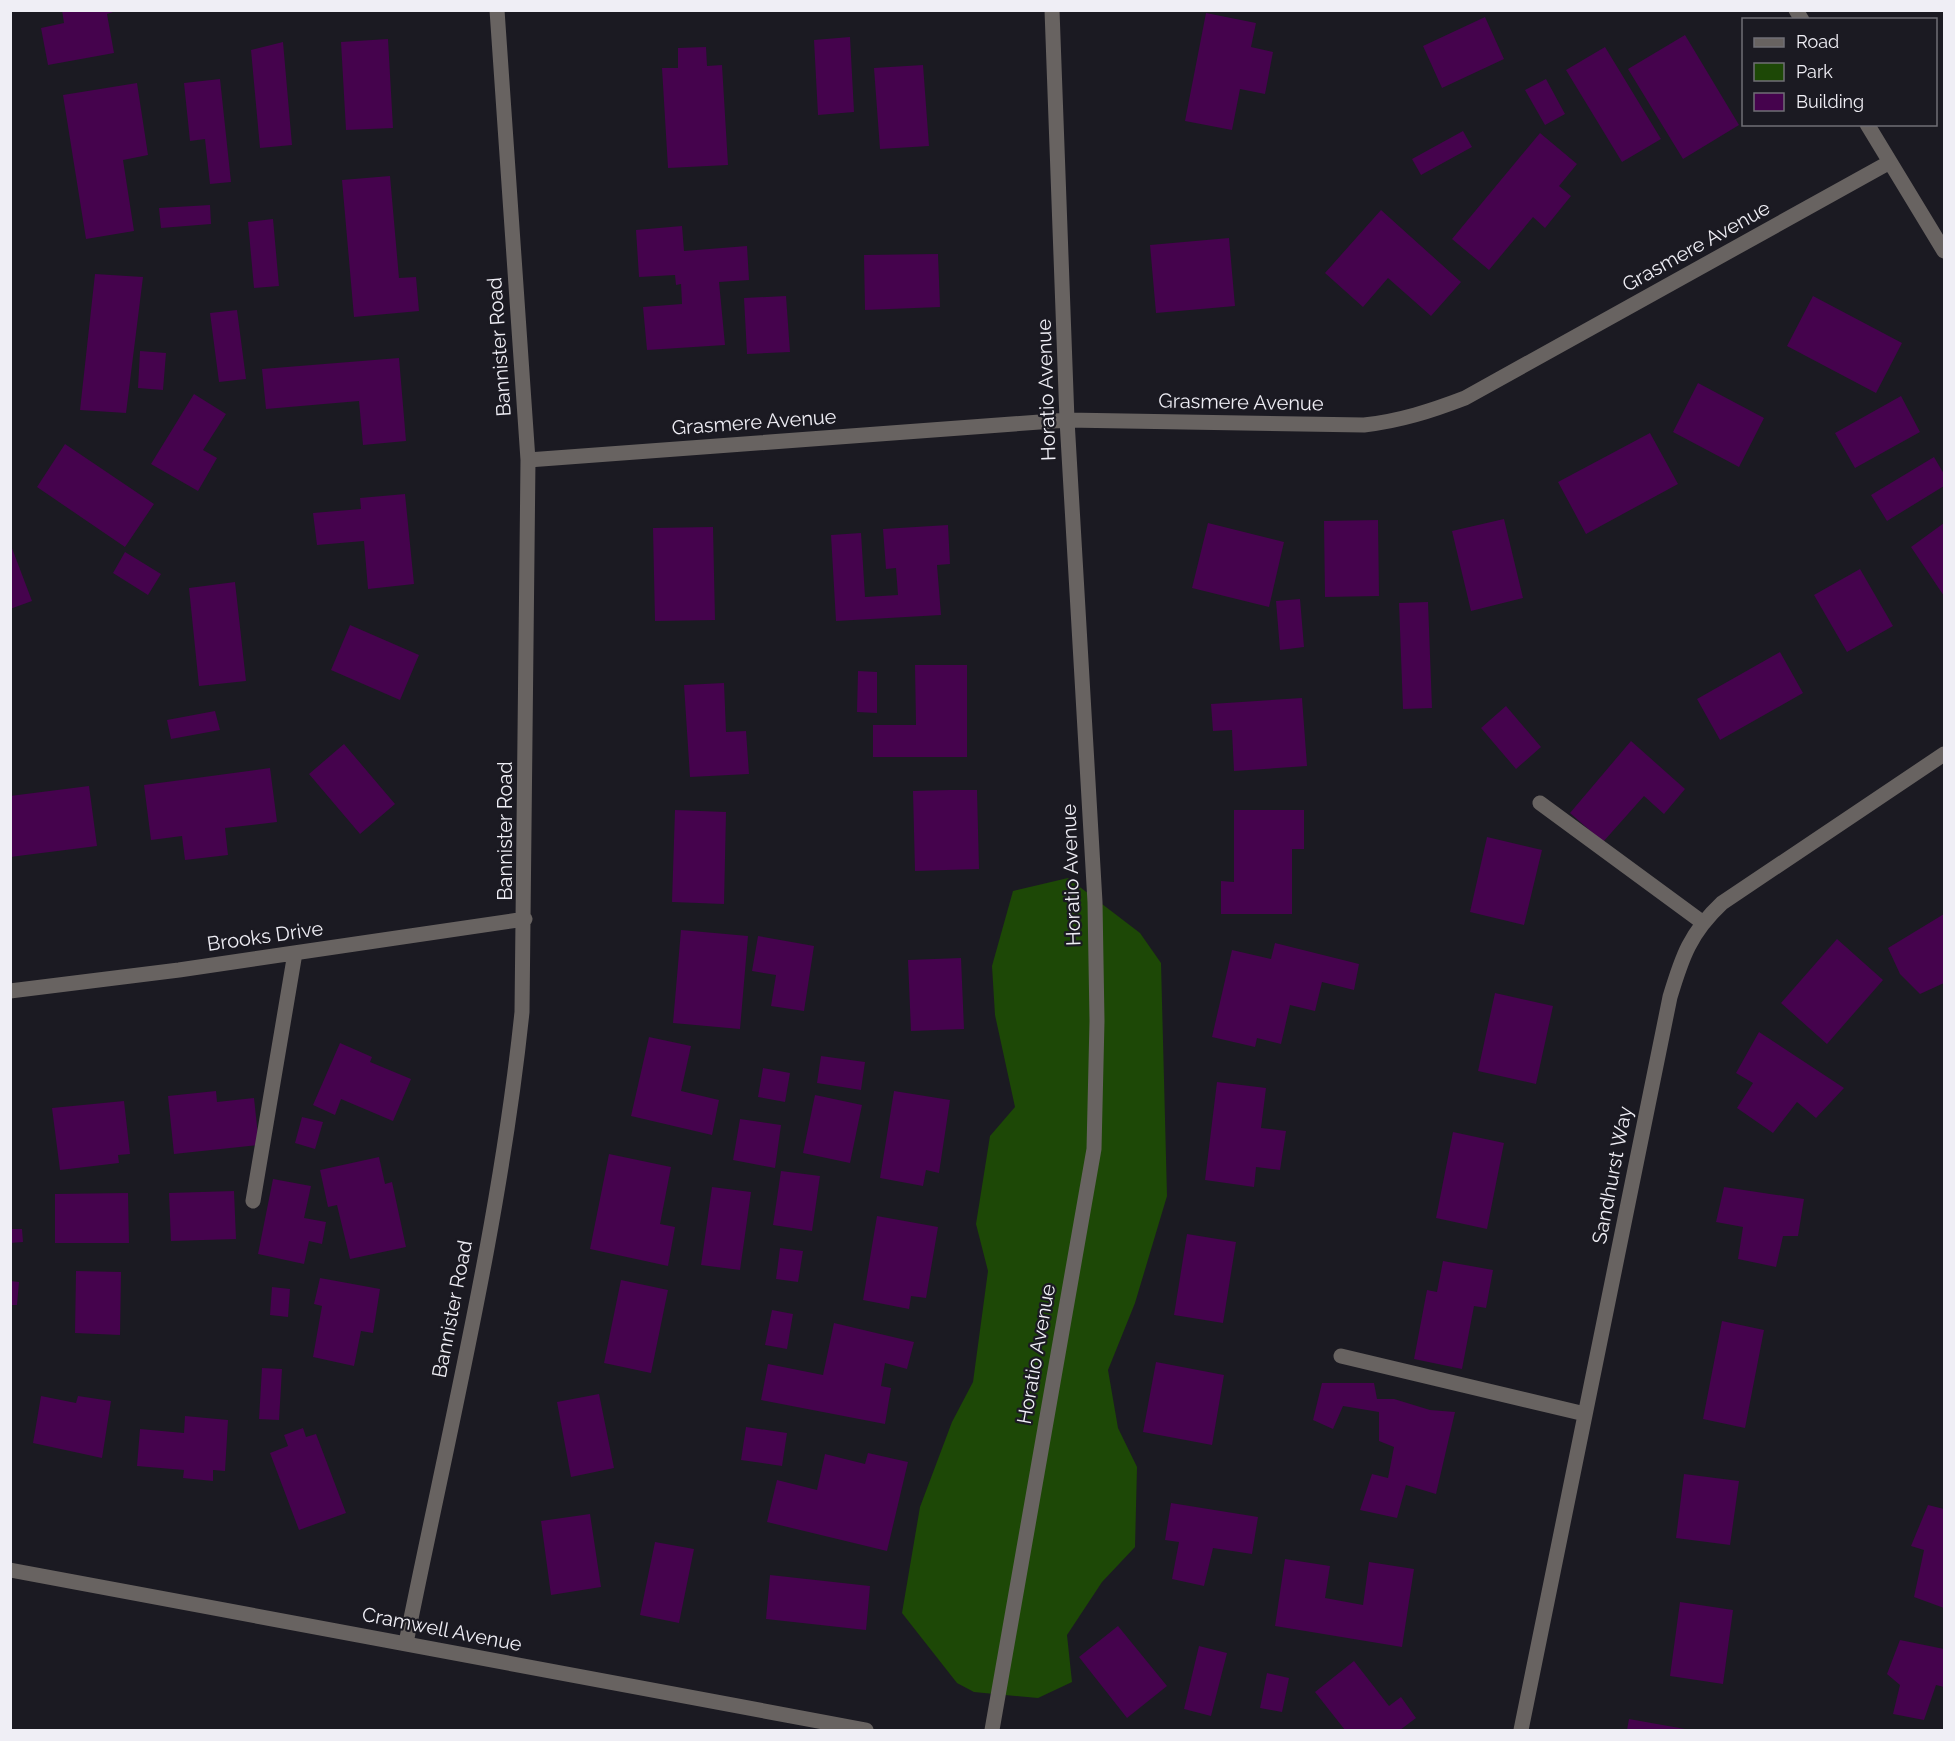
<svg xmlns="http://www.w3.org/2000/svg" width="1955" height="1741" viewBox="0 0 1955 1741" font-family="Raleway,sans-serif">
<rect width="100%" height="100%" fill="#1b1a22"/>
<!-- green -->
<path fill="#1d4806" d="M1068,878L1140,933L1161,963L1167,1196L1135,1303L1108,1370L1118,1428L1137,1467L1135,1547L1102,1582L1067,1635L1072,1682L1038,1698L974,1692L957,1683L902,1613L920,1507L952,1422L973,1382L988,1271L976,1224L990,1136L1015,1107L995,1015L992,966L1013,891Z"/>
<!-- building -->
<path fill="#45034d" d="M62,10H119L107,14L114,53L48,65L41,28L64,23Z
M1206,13L1256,23L1251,47L1273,52L1265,94L1240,89L1232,130L1185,121Z
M1485,17L1504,59L1442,88L1423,46Z
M1685,35L1739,125L1683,159L1628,69Z
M850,37L854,112L818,115L814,40Z
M388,39L393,128L346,130L341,42Z
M283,42L292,145L260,148L251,50Z
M706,47L707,66L722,65L728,165L668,168L662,68H678V48Z
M1605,47L1661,139L1622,162L1566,70Z
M923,65L929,146L880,149L874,68Z
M220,79L231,182L210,184L205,139L190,141L184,83Z
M1546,79L1565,114L1545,125L1525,90Z
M137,83L148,155L123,160L134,231L86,239L63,95Z
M1463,131L1472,147L1421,175L1412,159Z
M1540,133L1577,164L1559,186L1571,196L1545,228L1533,217L1489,270L1452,239Z
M390,176L399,278L416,277L419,311L354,317L342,180Z
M210,205L211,224L161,228L159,208Z
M1381,210L1461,282L1431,316L1388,278L1363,307L1325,273Z
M273,219L279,286L254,288L248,222Z
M682,226L684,251L747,246L749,280L719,282L725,345L647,350L643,307L682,304L681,284L676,285L675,275L639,277L636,230Z
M1229,238L1235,306L1156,313L1150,245Z
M938,254L940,307L865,310L864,255Z
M95,274L143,277L126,413L80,410Z
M786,296L790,352L747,354L744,298Z
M1813,296L1902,343L1876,393L1787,346Z
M237,310L246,379L219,382L210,313Z
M140,351L166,353L163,390L138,388Z
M399,358L406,441L363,445L359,401L266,409L262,369Z
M1698,383L1764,418L1739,467L1673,432Z
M194,394L226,414L203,450L217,458L198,491L151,464Z
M1901,396L1920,432L1855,468L1835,433Z
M1650,433L1678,484L1586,534L1558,482Z
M65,444L154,504L125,547L37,487Z
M1934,457L1944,474V486L1887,521L1871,495Z
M405,494L414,584L368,589L364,541L317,545L313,513L361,509L360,498Z
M1504,519L1523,598L1471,611L1452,531Z
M1378,520L1379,596L1325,597L1324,521Z
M1208,523L1284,542L1269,607L1192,588Z
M1944,523V596L1911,547Z
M948,525L950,564L937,565L941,615L836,621L831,535L861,533L865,597L898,595L896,568L886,569L883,529Z
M713,527L715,620L655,621L653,528Z
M10,543L32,601L10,609Z
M125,552L161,574L148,595L113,573Z
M1860,569L1893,626L1847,652L1814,595Z
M235,582L246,681L199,686L189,588Z
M1300,599L1304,647L1280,650L1276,601Z
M1428,602L1432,708L1403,709L1399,603Z
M350,625L419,655L400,700L331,670Z
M1780,652L1803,693L1720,740L1697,699Z
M915,665H967V757H873V725H916Z
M858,671L877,672V713L857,712Z
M724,683L726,732L746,731L749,774L690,777L684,685Z
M1302,698L1307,766L1234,771L1232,730L1213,731L1211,704Z
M1506,706L1541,747L1516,769L1481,728Z
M215,711L220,730L171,739L167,720Z
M1631,741L1685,789L1664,814L1644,796L1603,842L1570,813Z
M344,744L395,804L360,834L309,774Z
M270,768L277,822L225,828L228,855L185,860L182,836L151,840L144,785Z
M89,786L97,846L10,857V796Z
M950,790H977L979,869L915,871L913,791Z
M675,810L726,812L724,904L672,902Z
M1234,810H1304V849H1292V914H1221V881L1234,882Z
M1487,837L1542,850L1524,925L1470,912Z
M1944,914V983L1920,994L1900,974L1888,948Z
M681,930L748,936L740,1029L673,1023Z
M758,936L814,946L804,1011L771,1006L776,975L752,971Z
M1837,939L1883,980L1827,1044L1781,1003Z
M1275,943L1359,964L1354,990L1322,982L1315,1011L1290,1005L1281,1044L1257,1038L1255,1047L1212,1037L1232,950L1271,959Z
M961,958L964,1029L911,1031L908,960Z
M1495,993L1553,1006L1536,1084L1478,1071Z
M1759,1032L1844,1088L1816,1118L1797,1102L1773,1133L1737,1108L1753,1083L1736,1073Z
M649,1037L691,1046L681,1091L719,1100L712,1135L631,1116Z
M340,1043L372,1057L370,1062L411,1079L393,1121L341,1099L335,1115L313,1105Z
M821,1056L865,1062L861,1090L817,1083Z
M763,1068L790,1073L785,1102L758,1097Z
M1217,1082L1266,1088L1261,1128L1286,1131L1280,1170L1256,1167L1254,1187L1205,1180Z
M216,1091L217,1102L254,1098L259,1145L174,1154L168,1096Z
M894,1091L950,1100L939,1173L926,1170L923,1186L880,1178Z
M815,1095L862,1105L850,1163L803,1153Z
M124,1101L130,1154L118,1155L119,1163L60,1170L52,1108Z
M302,1117L323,1122L315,1149L295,1143Z
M740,1119L781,1125L775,1168L733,1160Z
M1453,1132L1504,1143L1487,1229L1436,1218Z
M609,1154L671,1167L660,1224L675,1227L668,1266L590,1249Z
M379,1157L385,1184L392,1182L406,1247L350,1259L337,1205L328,1207L320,1170Z
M781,1171L820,1176L812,1231L773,1225Z
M273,1179L311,1186L304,1218L326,1222L322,1244L309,1241L304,1264L258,1254Z
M712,1187L751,1192L740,1270L701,1265Z
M1724,1187L1804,1199L1798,1236H1783L1776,1267L1738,1259L1743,1227L1716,1222Z
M234,1191L236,1239L171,1241L169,1193Z
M128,1193L129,1243H55V1194Z
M877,1216L938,1227L926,1298L911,1296L909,1309L863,1300Z
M10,1229H22L23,1242L10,1243Z
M1187,1234L1236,1242L1223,1323L1174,1315Z
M780,1248L803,1251L798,1282L776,1279Z
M1443,1261L1493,1270L1486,1308L1474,1306L1462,1369L1414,1359L1427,1290L1437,1292Z
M76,1271L121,1272L120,1335L75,1333Z
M320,1278L380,1289L373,1333L361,1331L354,1366L313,1357L322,1306L314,1304Z
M621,1280L668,1290L651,1373L604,1363Z
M10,1281L19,1282L17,1305H10Z
M272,1287L290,1289L288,1317L270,1315Z
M772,1310L793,1314L787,1349L765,1345Z
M1722,1321L1764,1330L1745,1428L1703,1419Z
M834,1323L914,1342L907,1369L885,1363L881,1386L891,1388L885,1424L761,1400L768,1364L823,1375Z
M1156,1362L1224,1375L1212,1445L1143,1432Z
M262,1368L282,1369L279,1420L259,1419Z
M1322,1383H1374L1377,1399H1394L1430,1410L1455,1412L1436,1494L1406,1485L1397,1518L1360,1510L1372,1474L1388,1478L1394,1447L1379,1441V1412L1343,1406L1333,1429L1313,1420Z
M599,1394L614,1468L571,1477L557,1402Z
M41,1396L76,1403L78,1396L111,1401L102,1458L33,1443Z
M185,1416L228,1420L225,1471L213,1470V1481L183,1478L184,1470L137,1466L140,1429L184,1433Z
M746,1427L787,1433L782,1466L741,1460Z
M303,1428L306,1437L316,1434L346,1513L299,1530L270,1453L288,1446L284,1435Z
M868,1453L908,1462L887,1551L767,1522L777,1480L817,1490L825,1454L865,1464Z
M1684,1474L1739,1481L1730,1545L1676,1538Z
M1171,1503L1258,1517L1252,1554L1213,1548L1204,1586L1172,1579L1179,1542L1165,1540Z
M1928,1505L1944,1509V1608L1914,1597L1924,1550L1911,1546Z
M590,1514L601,1587L551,1595L541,1521Z
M655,1542L694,1549L679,1623L640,1615Z
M1285,1559L1330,1566L1325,1598L1363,1605L1369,1562L1414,1569L1402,1647L1275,1626Z
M770,1575L870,1586L866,1630L766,1619Z
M1680,1602L1733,1610L1723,1684L1670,1676Z
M1118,1626L1167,1686L1127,1718L1079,1657Z
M1900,1640L1944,1649V1687L1936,1685L1924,1720L1893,1714L1900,1685L1887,1674Z
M1199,1646L1227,1653L1211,1716L1184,1709Z
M1354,1661L1389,1706L1401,1697L1416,1718L1400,1730H1345L1315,1692Z
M1267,1673L1289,1678L1282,1712L1260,1708Z
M1629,1719L1685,1729V1730H1627Z"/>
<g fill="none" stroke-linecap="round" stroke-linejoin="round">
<!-- minor -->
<path stroke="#686361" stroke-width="15" d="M1796,10L1802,20
M1867,124L1944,251
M528,460L1067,420L1364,425C1400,421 1431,411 1465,398L1890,162
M1540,803L1702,922
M10,991L179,970L525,919
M253,1201L295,953
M1341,1356L1585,1414
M10,1570L866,1730
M406,1643C448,1434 500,1224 522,1012L528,460L497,10
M992,1730L1094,1149L1097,1021L1095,902L1067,420L1052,10
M1521,1730L1670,997C1682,957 1690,933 1722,903L1944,754"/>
</g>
<g text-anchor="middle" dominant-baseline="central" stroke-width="4.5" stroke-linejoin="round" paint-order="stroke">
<!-- street labels -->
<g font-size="20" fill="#efeef5" stroke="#1b1a22">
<text transform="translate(1696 246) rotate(-29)">Grasmere Avenue</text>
<text transform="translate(499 347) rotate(-94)">Bannister Road</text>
<text transform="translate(1046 390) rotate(-92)">Horatio Avenue</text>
<text transform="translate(1241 402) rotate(1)">Grasmere Avenue</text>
<text transform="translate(754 422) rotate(-4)">Grasmere Avenue</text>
<text transform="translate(505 831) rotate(-90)">Bannister Road</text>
<text transform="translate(1071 875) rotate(-92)">Horatio Avenue</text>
<text transform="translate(265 936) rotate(-8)">Brooks Drive</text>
<text transform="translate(1612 1175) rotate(-79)">Sandhurst Way</text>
<text transform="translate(452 1309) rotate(-79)">Bannister Road</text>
<text transform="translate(1036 1354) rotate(-80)">Horatio Avenue</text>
<text transform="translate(442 1629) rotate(11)">Cramwell Avenue</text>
</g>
</g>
<!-- border -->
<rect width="1955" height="1741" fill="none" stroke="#efeef5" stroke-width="24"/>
<!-- legend -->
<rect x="1742" y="18" width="195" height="108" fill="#1b1a22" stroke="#706f76" stroke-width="1.5"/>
<rect x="1754" y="38" width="30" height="9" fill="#686361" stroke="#706f76" stroke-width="1.5"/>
<text x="1796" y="48" font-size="18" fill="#efeef5">Road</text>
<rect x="1754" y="63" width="30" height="18" fill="#1d4806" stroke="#706f76" stroke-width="1.5"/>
<text x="1796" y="78" font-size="18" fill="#efeef5">Park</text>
<rect x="1754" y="93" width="30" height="18" fill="#45034d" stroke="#706f76" stroke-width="1.5"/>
<text x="1796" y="108" font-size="18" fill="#efeef5">Building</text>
</svg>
